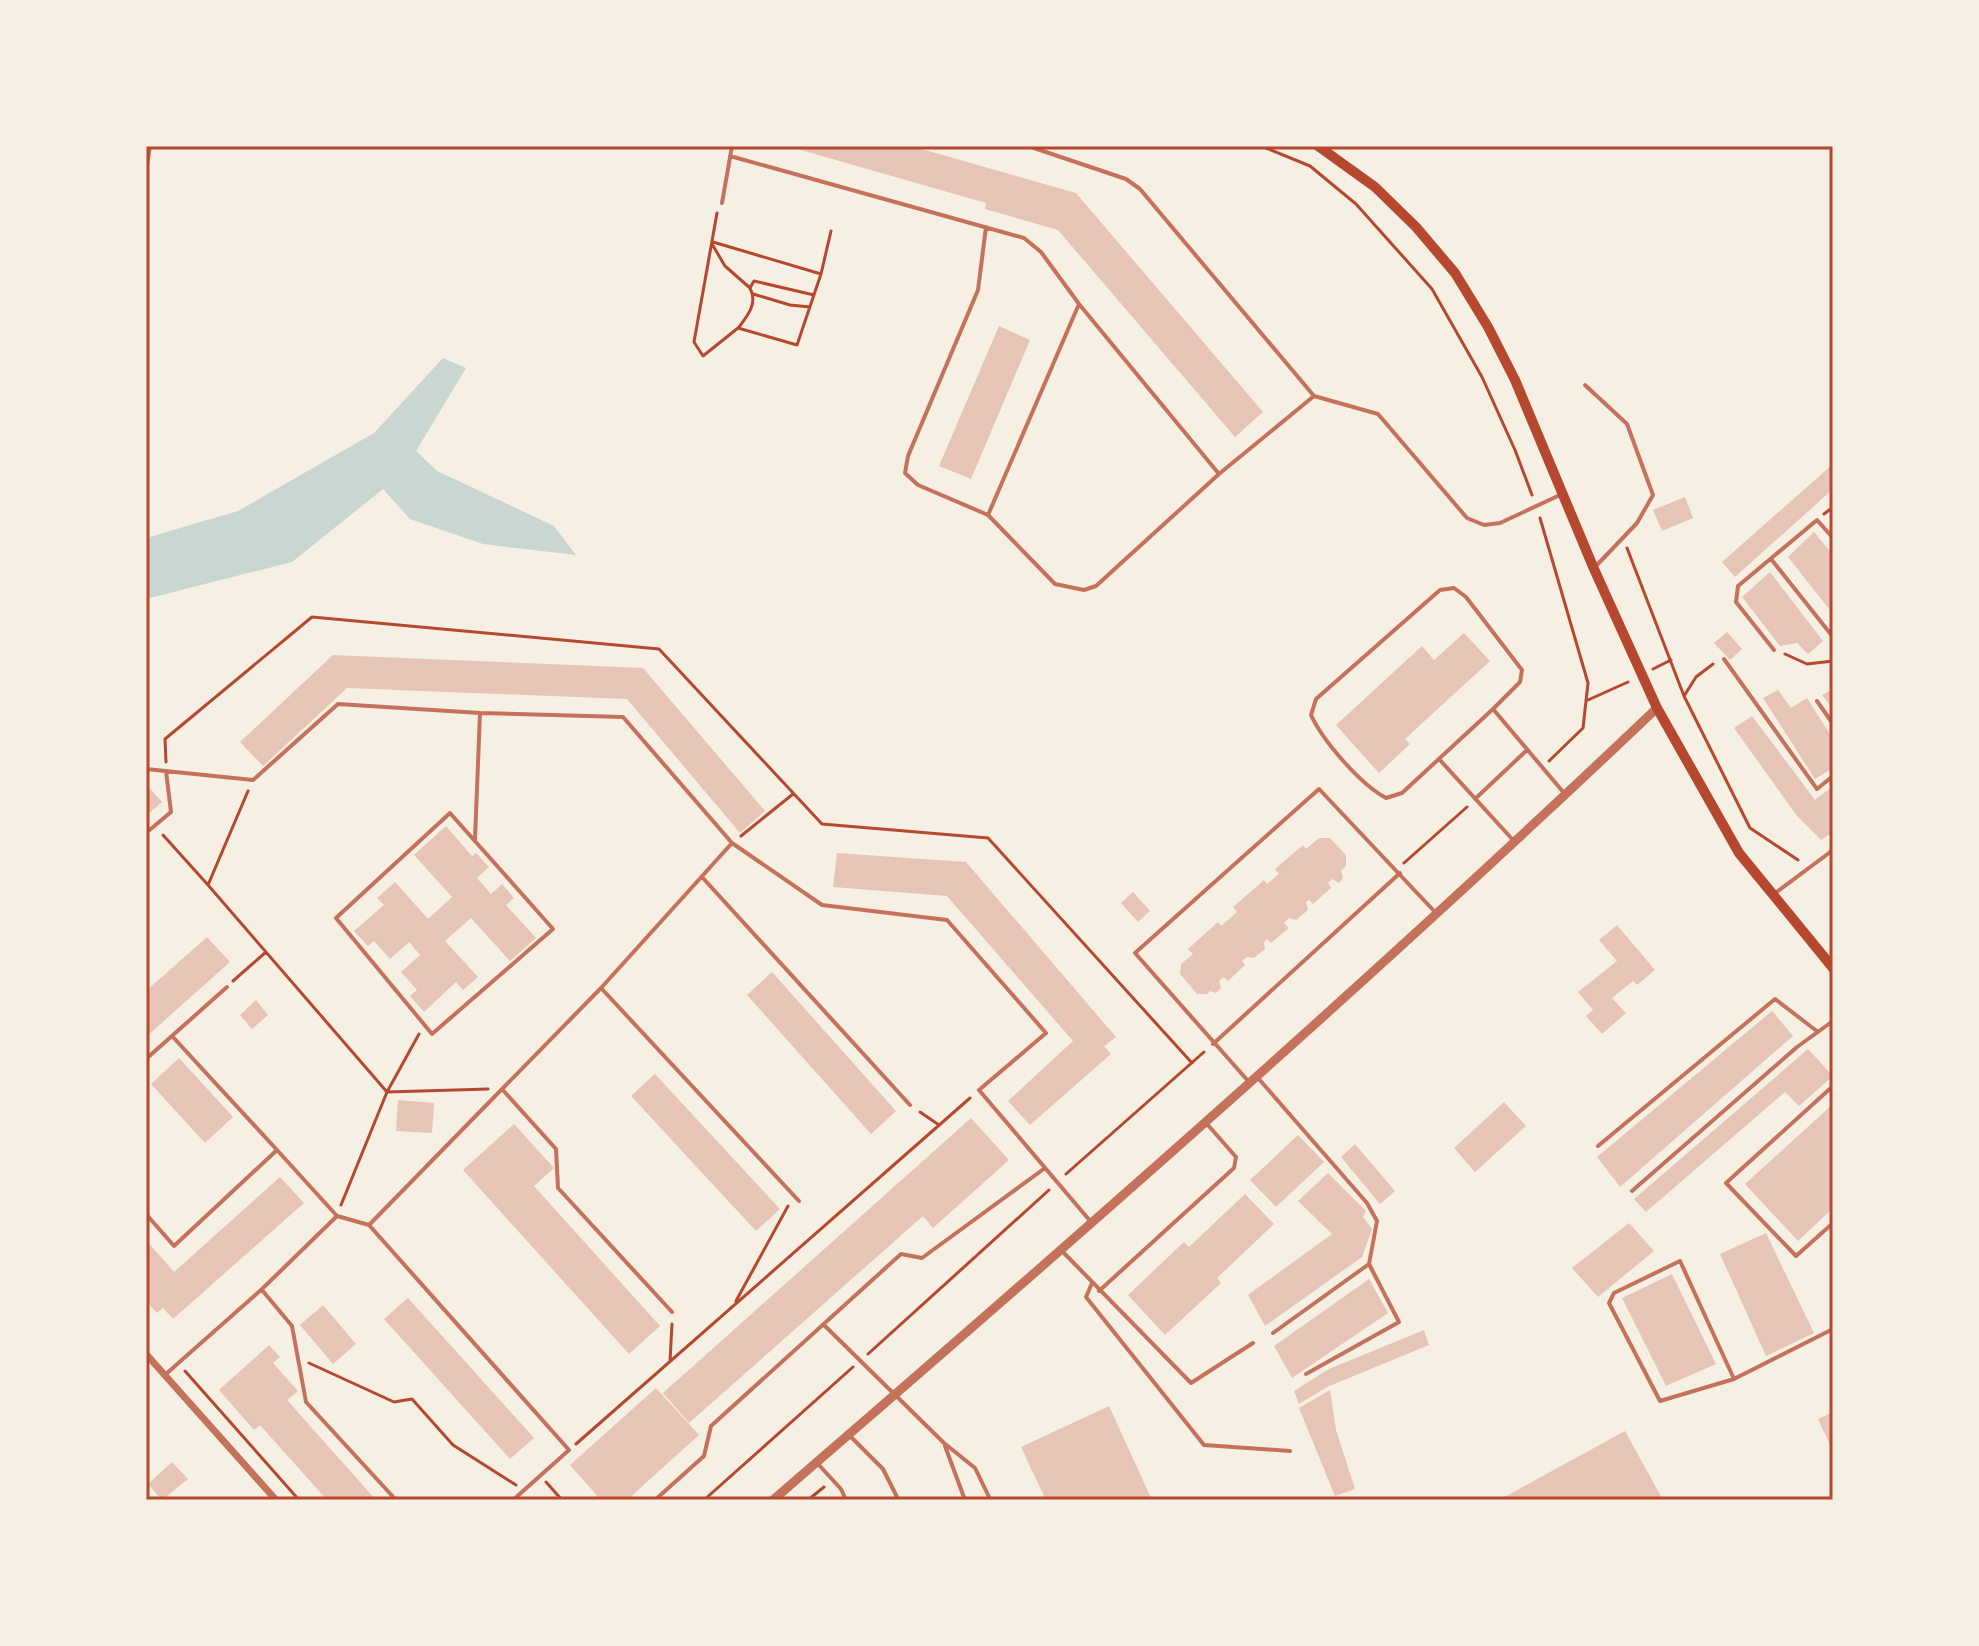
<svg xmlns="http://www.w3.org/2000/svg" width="1979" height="1646" viewBox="0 0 1979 1646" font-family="'Alegreya Sans',sans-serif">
<rect width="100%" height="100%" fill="#f6efe4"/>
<!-- water -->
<path fill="#c9d6d2" d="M443,358L466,368L416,451L437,471L554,526L576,555L483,544L410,519L383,489L292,562L146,599V538L238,511L374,433Z"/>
<!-- building -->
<path fill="#e6c5b7" d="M787,146H911L1076,193L1263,412L1235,437L1058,230L985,209L986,203Z
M999,326L1030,340L971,479L939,466Z
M1833,464V489L1735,577L1722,562Z
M1685,497L1693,518L1662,531L1653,510Z
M1814,532L1833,555V614L1788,557Z
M1770,572L1823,641L1808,654L1797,643L1780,646L1742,597Z
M1727,632L1742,649L1730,660L1714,643Z
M1464,633L1490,661L1405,739L1410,744L1379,773L1336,725L1422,646L1434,660Z
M333,655L643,668L765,811L740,833L627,699L347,688L263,766L240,742Z
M1833,689V709L1822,695Z
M1778,690L1791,708L1807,698L1833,739V768L1815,779L1763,698Z
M1752,716L1815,800L1833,786V832L1821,840L1797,816L1734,728Z
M146,784L162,802L146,816Z
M446,826L472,856L476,853L489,867L477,878L491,894L502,884L514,898L506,905L536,938L510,961L471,918L445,941L478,977L463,990L456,982L424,1012L410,996L417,990L401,972L420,955L409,942L390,959L374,941L368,946L354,931L384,905L377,898L395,882L428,919L452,897L414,855Z
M1319,838H1330L1346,855V866L1341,871L1343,878L1339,883L1332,879L1328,883L1331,888L1313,904L1309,900L1306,902L1308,910L1296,920L1289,918L1284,923L1289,928L1271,943L1267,939L1264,942L1265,949L1254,958L1247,957L1242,961L1245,965L1228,981L1224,977L1219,981L1221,988L1216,993L1210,991L1207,994H1197L1180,974L1181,964L1193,954L1188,949L1218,922L1221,926L1237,912L1233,907L1264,880L1267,884L1279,874L1275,869L1303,845L1306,849Z
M837,853L966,862L1116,1037L1104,1046L1111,1054L1030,1125L1008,1101L1073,1041L947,896L833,887Z
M1133,892L1150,911L1138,922L1121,903Z
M1617,925L1655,970L1637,985L1633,981L1612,998L1626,1013L1602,1034L1586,1016L1593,1010L1578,992L1617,961L1599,940Z
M207,937L230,962L146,1037V991Z
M772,972L896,1111L871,1134L747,995Z
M256,1000L268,1015L252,1029L240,1015Z
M1772,1011L1793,1036L1620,1187L1597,1157Z
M1808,1049L1833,1076L1799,1106L1785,1092L1646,1212L1634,1199Z
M179,1058L233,1117L205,1143L151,1084Z
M655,1074L780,1209L756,1231L631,1096Z
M398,1100L434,1103L432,1133L396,1131Z
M1504,1102L1526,1126L1475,1172L1454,1148Z
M1833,1104V1208L1798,1241L1745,1184Z
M971,1118L1009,1160L933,1228L923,1216L689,1423L663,1393Z
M514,1124L554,1168L534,1186L660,1326L629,1354L463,1170Z
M1298,1135L1324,1162L1276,1207L1250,1180Z
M1355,1144L1395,1191L1380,1204L1341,1157Z
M1328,1173L1366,1211L1363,1217L1372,1229L1362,1257L1265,1326L1248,1295L1332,1234L1298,1201Z
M280,1177L304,1203L173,1319L163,1308L157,1313L146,1301V1240L174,1272Z
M1245,1194L1274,1224L1217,1278L1221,1283L1165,1335L1128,1295L1184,1242L1189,1247Z
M1629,1223L1654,1251L1598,1297L1572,1268Z
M1766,1233L1814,1333L1766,1356L1720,1254Z
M1672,1274L1716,1364L1666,1386L1622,1298Z
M1369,1279L1388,1313L1292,1378L1274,1346Z
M408,1298L534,1438L510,1459L384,1319Z
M323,1305L356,1344L333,1364L300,1325Z
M1424,1330L1429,1345L1327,1387L1299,1404L1294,1391L1329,1369Z
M269,1345L280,1357L273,1363L298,1391L287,1400L376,1500H327L260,1425L254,1430L219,1390Z
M656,1388L699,1435L627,1500H601L570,1465Z
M1330,1390L1336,1430L1355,1489L1335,1496L1299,1408Z
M1109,1406L1152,1500H1046L1021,1447Z
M1833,1412V1451L1818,1419Z
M1625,1431L1663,1500H1499Z
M172,1462L188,1479L162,1500L148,1484Z"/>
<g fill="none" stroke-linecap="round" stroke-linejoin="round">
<!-- path -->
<path stroke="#b5482f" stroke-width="3" d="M1261,146L1310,166L1356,204L1432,289L1482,377L1515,450L1532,495
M717,213L694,342L703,356L738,328L797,345L821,274L831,231
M713,242L821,274
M712,244L725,266L750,288L754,281L814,295
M753,294L790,305L810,307
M739,327C748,315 758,303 750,288
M1824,514L1833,507
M1540,518L1588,683L1583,728L1549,761
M1627,548L1684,696L1750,828L1798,860
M1785,654L1807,664L1833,661
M1653,669L1671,660
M1684,696L1696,677L1713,664
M1588,700L1628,682
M166,762L165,739L312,617L659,649L822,824L988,838L1192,1063
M248,791L208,885L387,1092L488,1089
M163,835L208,885
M741,836L793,794
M1404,863L1467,807
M233,981L266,952
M920,1112L939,1125
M1066,1174L1204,1052
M341,1205L387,1092L419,1034
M736,1301L788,1206
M868,1354L1049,1190
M670,1361L672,1324
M309,1363L394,1402L412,1399L453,1445L516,1485
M185,1371L299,1500
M576,1444L970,1098
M546,1482L562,1500
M704,1500L853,1367
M808,1500L824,1487"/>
<!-- service -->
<path stroke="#c5725c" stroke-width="4" d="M1028,146L1126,179L1140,189L1314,396L1378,414L1467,518L1484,525L1500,523L1560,495
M730,156L1024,238L1041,252L1079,304L1219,474L1314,396
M146,172L150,146
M722,203L732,146
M986,227L978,290L908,456L905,473L918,485L988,515L1079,304
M1585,385L1627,424L1653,495L1637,523L1595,567
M988,515L1055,584L1084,590L1096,586L1219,474
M1771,559L1833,637
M1774,650L1736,602L1738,586L1817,520L1833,538
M1724,659L1817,789L1833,776
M1817,701L1833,724
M1493,709L1402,793L1386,798C1360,784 1323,741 1311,715L1316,699L1440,590L1454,588L1466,597L1522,670L1520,682L1493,709L1564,793
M1439,759L1513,840
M146,769L253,780L338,704L480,713L623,717L732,843L822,905L947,920L1046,1033L979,1090L1091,1222
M1475,799L1527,750
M450,813L553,929L432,1034L336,918Z
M146,833L171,812L166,771
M475,839L480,713
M702,877L910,1105
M1774,894L1833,850
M601,988L799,1201
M172,1036L277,1150
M1213,1044L1400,873
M146,1059L227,987
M1258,1078L1367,1203L1377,1221L1369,1264L1273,1333
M1249,1082L1135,953L1319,789L1435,912
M1833,1086L1726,1183L1796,1256L1833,1223
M502,1089L556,1149L558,1188L672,1312
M1598,1146L1775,999L1818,1032
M1632,1191L1797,1047L1833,1021
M146,1214L174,1246L277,1150L337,1216
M369,1225L569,1450L513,1500
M1062,1251L1191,1383L1253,1343
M1092,1283L1086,1297L1204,1445L1290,1451
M262,1290L292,1326L306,1402L396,1500
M1099,1291L1234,1168L1236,1157L1207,1124
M825,1326L944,1443L975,1468L990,1499
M166,1374L261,1290L337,1216L369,1225L601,988L732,843
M1306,1374L1399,1322L1369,1264
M1734,1379L1660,1401L1609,1303L1614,1293L1680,1261L1734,1379L1833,1329
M850,1436L883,1469L898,1499
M945,1446L965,1500
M818,1464L841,1489L846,1500
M655,1500L704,1456L711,1426L901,1254L922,1258L1045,1168"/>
<!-- minor -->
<path stroke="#c5725c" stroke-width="7" d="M146,1354L276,1500"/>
<!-- tertiary -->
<path stroke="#c5725c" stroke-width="9" d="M773,1500C1072,1242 1370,981 1657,708"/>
<!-- secondary -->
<path stroke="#b5482f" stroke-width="10" d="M1318,146L1375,187L1416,227L1455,273L1488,327L1515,380L1594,569L1657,708L1739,853L1833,968"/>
</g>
<!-- border -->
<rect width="1979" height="1646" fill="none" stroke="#f6efe4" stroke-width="296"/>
<rect x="148" y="148" width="1683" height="1350" fill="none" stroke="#b5482f" stroke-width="3"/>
</svg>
